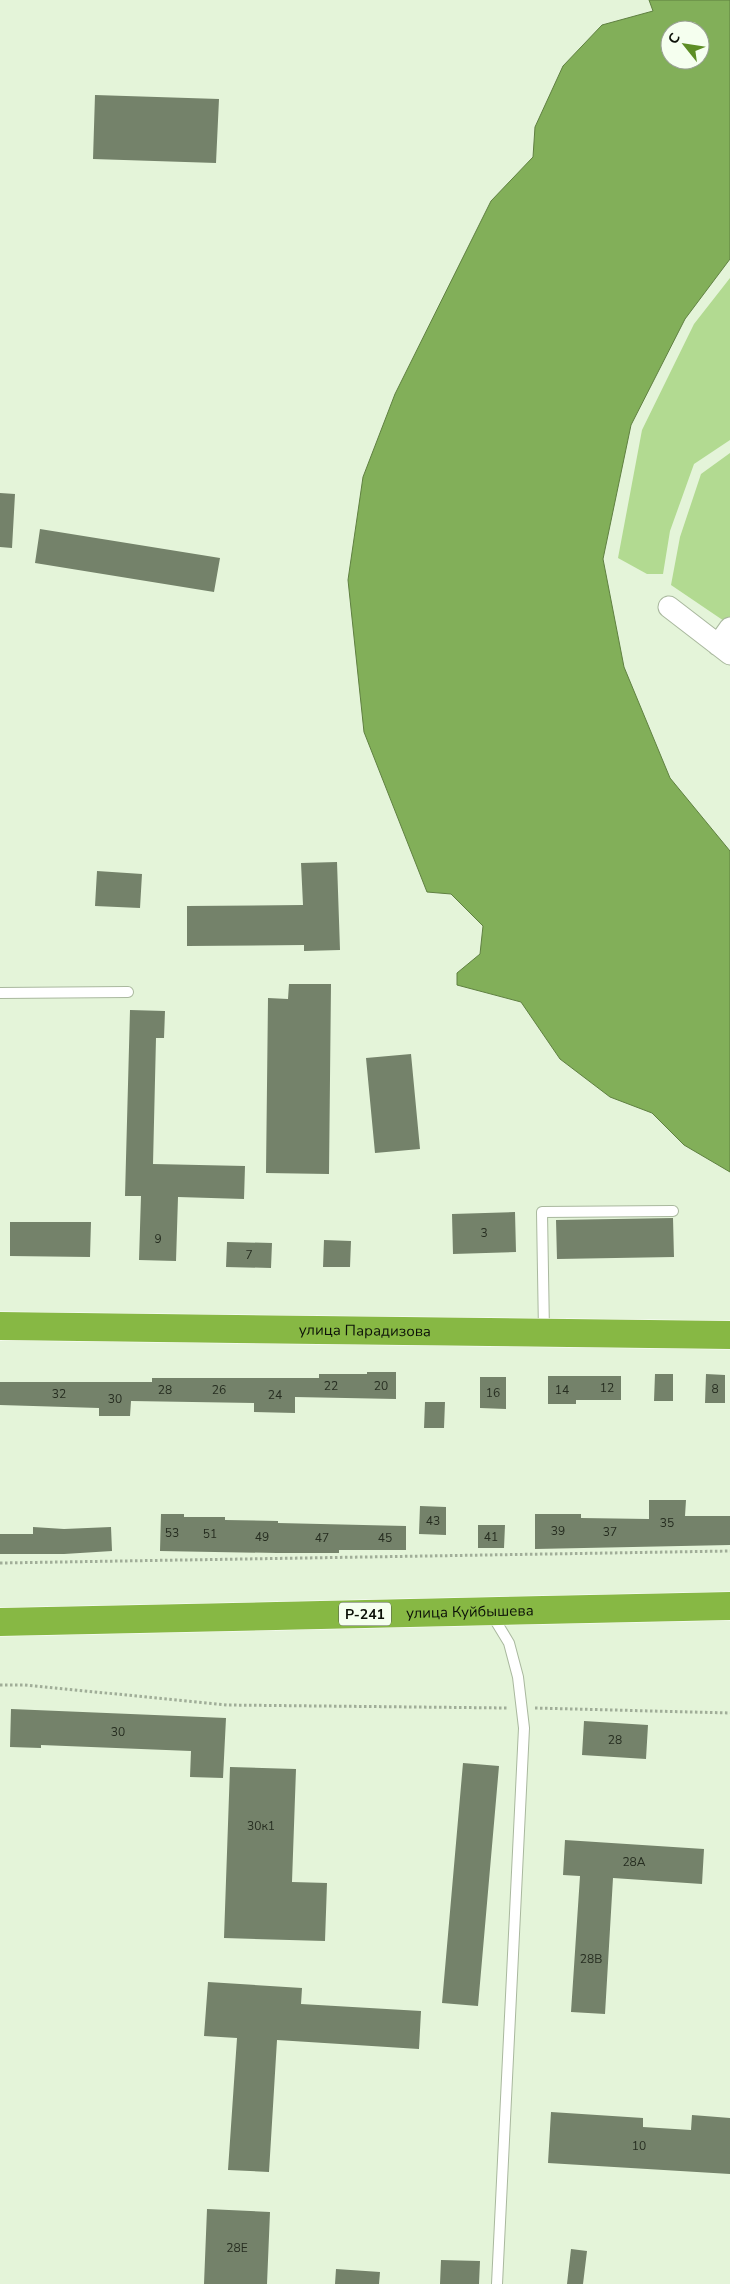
<svg xmlns="http://www.w3.org/2000/svg" width="730" height="2284" viewBox="0 0 730 2284" font-family="'Nunito Sans',sans-serif">
<rect width="100%" height="100%" fill="#e4f4d9"/>
<!-- green -->
<path fill="#b2da91" d="M730,278V440L694,464L670,531L663,574H647L618,558L642,430L694,324Z
M730,453V625L671,585L680,537L701,474Z"/>
<!-- water -->
<path fill="#82af59" stroke="#5f8041" fill-rule="evenodd" d="M649,0H730V259L685,319L631,425L603,559L624,667L670,778L730,851V1172L684,1145L652,1113L610,1097L560,1059L521,1002L457,985V973L480,954L483,926L451,894L427,892L364,732L348,580L363,477L395,394L491,201L533,157L535,127L563,66L602,25L653,11ZM670,30H700V60H670Z"/>
<!-- building -->
<path fill="#74826a" d="M95,95L219,99L216,163L93,159Z
M0,493L15,494L12,548L0,547Z
M40,529L220,558L214,592L35,563Z
M337,862L340,950L304,951V945L187,946V906L303,905L301,863Z
M97,871L142,874L140,908L95,906Z
M289,984H331L329,1174L266,1173L268,998L288,999Z
M130,1010L165,1011L164,1038H156L153,1164L245,1166L244,1199L178,1197L176,1261L139,1260L141,1196H125Z
M411,1054L420,1149L375,1153L366,1058Z
M515,1212L516,1252L453,1254L452,1214Z
M673,1218L674,1257L557,1259L556,1220Z
M10,1222H91L90,1257L10,1256Z
M324,1240L351,1241L350,1267H323Z
M227,1242L272,1243L271,1268L226,1267Z
M367,1372H396V1399L295,1397V1413L254,1412V1403L131,1401L130,1416H99V1408L0,1405V1382H152V1378H319V1374H367Z
M655,1374H673V1401H654Z
M706,1374L725,1375V1403H705Z
M548,1376H621V1400H576V1404H548Z
M480,1377H506V1409L480,1408Z
M425,1402H445L444,1428H424Z
M649,1500H686L685,1516H730V1545L535,1549V1514H581V1518L649,1519Z
M420,1506L446,1507V1535L419,1534Z
M161,1514H184V1517H225V1520L278,1521V1523L406,1526V1550H339V1553H277L160,1551Z
M478,1525H505L504,1548H478Z
M33,1527L64,1529L111,1527L112,1551L64,1554H0V1534H33Z
M11,1709L226,1718L223,1778L190,1777L191,1751L41,1745V1748L10,1747Z
M584,1721L648,1725L646,1759L582,1755Z
M463,1763L499,1766L478,2006L442,2003Z
M230,1767L296,1769L292,1882L327,1883L325,1941L224,1938Z
M565,1840L704,1849L702,1884L613,1878L605,2014L571,2012L580,1876L563,1875Z
M208,1982L302,1988L301,2004L421,2011L419,2049L277,2040L269,2172L228,2170L237,2038L204,2036Z
M551,2112L643,2118V2127L691,2130L692,2115L730,2118V2174L548,2163Z
M207,2209L270,2212L267,2284H204Z
M571,2249L587,2251L583,2284H567Z
M441,2260L480,2261L479,2284H440Z
M336,2269L380,2272L379,2284H335Z"/>
<g fill="none" stroke-linecap="round" stroke-linejoin="round">
<defs>
<path id="service" d="M0,993L128,992
M544,1332L542,1212L673,1211
M492,1615L509,1643L518,1677L524,1728L497,2284"/>
<path id="minor" d="M669,607L730,654
M718,645L730,628"/>
<g id="trunk">
<path id="s1" d="M0,1326L730,1335"/>
<path id="s2" d="M0,1622L730,1606"/>
</g>
</defs>
<!-- service casing -->
<use href="#service" stroke="#a9b89e" stroke-width="12"/>
<!-- minor casing -->
<use href="#minor" stroke="#a9b89e" stroke-width="23"/>
<!-- trunk casing -->
<use href="#trunk" stroke="#fff" stroke-width="29"/>
<!-- path -->
<path stroke="#a0ad98" stroke-width="3" stroke-dasharray="2.5 2.5" stroke-linecap="butt" d="M0,1563L730,1551
M0,1685H25L227,1705L508,1708
M535,1708L730,1713"/>
<!-- service -->
<use href="#service" stroke="#fff" stroke-width="10"/>
<!-- minor -->
<use href="#minor" stroke="#fff" stroke-width="21"/>
<!-- trunk -->
<use href="#trunk" stroke="#87b844" stroke-width="28"/>
</g>
<g text-anchor="middle" dominant-baseline="central" stroke-width="4" stroke-linejoin="round" paint-order="stroke">
<!-- number labels -->
<g font-size="12" fill="#262d20">
<text x="484" y="1233">3</text>
<text x="158" y="1239">9</text>
<text x="249" y="1255">7</text>
<text x="331" y="1386">22</text>
<text x="381" y="1386">20</text>
<text x="607" y="1388">12</text>
<text x="715" y="1389">8</text>
<text x="165" y="1390">28</text>
<text x="219" y="1390">26</text>
<text x="562" y="1390">14</text>
<text x="493" y="1393">16</text>
<text x="59" y="1394">32</text>
<text x="275" y="1395">24</text>
<text x="115" y="1399">30</text>
<text x="433" y="1521">43</text>
<text x="667" y="1523">35</text>
<text x="558" y="1531">39</text>
<text x="610" y="1532">37</text>
<text x="172" y="1533">53</text>
<text x="210" y="1534">51</text>
<text x="262" y="1537">49</text>
<text x="491" y="1537">41</text>
<text x="322" y="1538">47</text>
<text x="385" y="1538">45</text>
<text x="118" y="1732">30</text>
<text x="615" y="1740">28</text>
<text x="261" y="1826">30к1</text>
<text x="634" y="1862">28А</text>
<text x="591" y="1959">28В</text>
<text x="639" y="2146">10</text>
<text x="237" y="2248">28Е</text>
</g>
<!-- shield labels -->
<rect fill="#f5ffef" stroke="#52584d" stroke-width="1" x="339" y="1602.5" width="52" height="23" rx="4"/>
<g font-size="14" font-weight="bold" fill="#0c1108">
<text x="365" y="1614">Р-241</text>
</g>
<!-- street labels -->
<g font-size="15" fill="#0c1108" stroke="#f5ffef">
<text stroke="none"><textPath href="#s1" startOffset="365">улица Парадизова</textPath></text>
<text stroke="none"><textPath href="#s2" startOffset="470">улица Куйбышева</textPath></text>
</g>
</g>
<!-- north arrow -->
<g transform="translate(685 45) rotate(300)"><circle r="24" fill="#f5ffef" stroke="#98a093"/>
<path d="M0-4L9 19L0 12L-9 19Z" fill="#5d8e25"/>
<text y="-8" font-size="14" font-weight="bold" text-anchor="middle" fill="#0c1108">С</text>
</g>
</svg>
